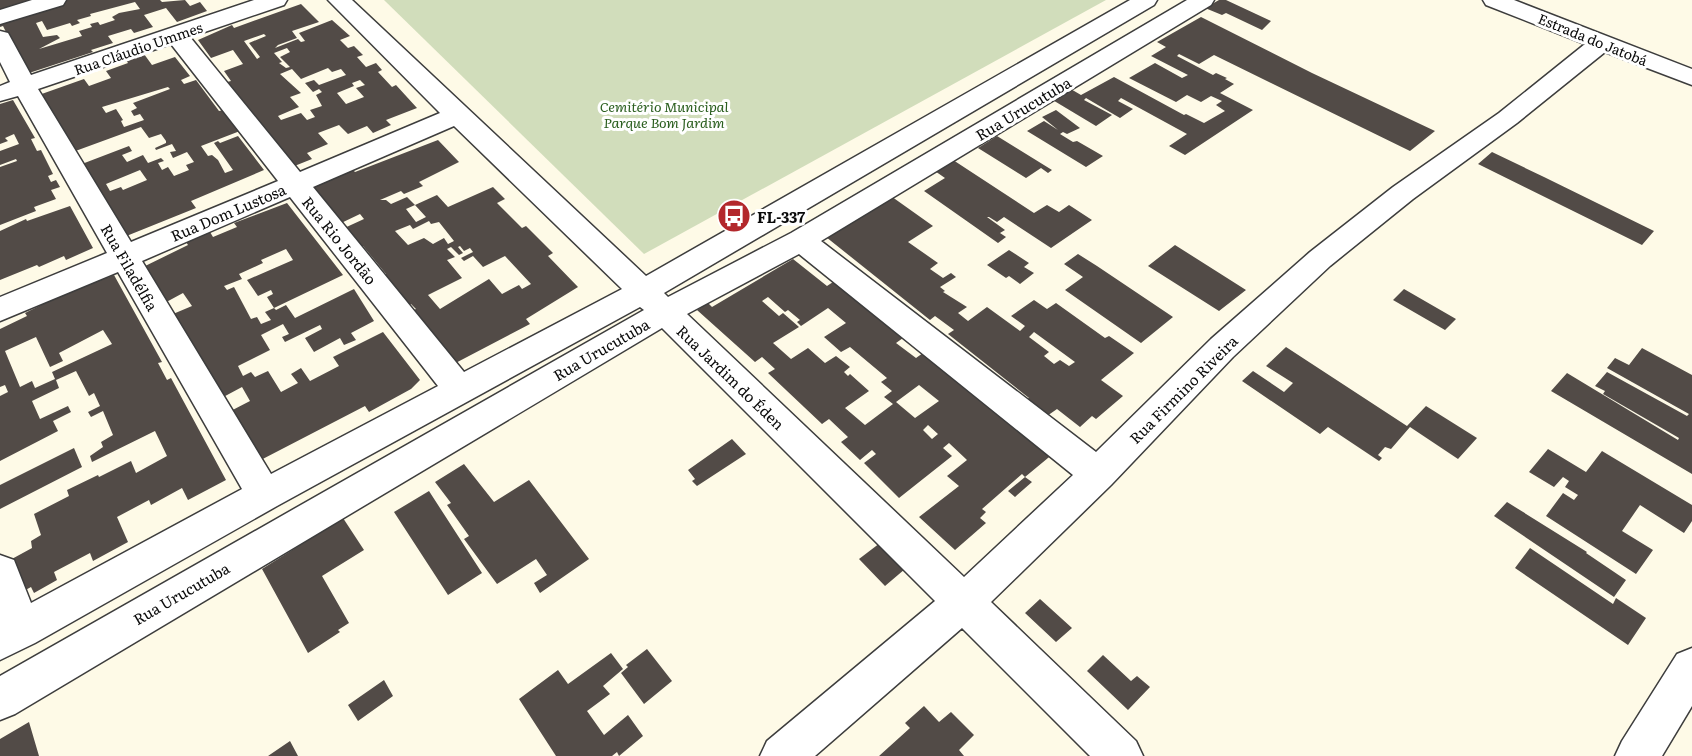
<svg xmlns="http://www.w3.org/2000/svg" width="1692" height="756" viewBox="0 0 1692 756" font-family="Literata,serif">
<rect width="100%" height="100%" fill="#fefae7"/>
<!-- cemetery -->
<path fill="#d1ddbb" d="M384,0H1106L644,254Z"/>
<!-- building -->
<path fill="#524b47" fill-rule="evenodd" d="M0,0H34L0,11Z
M66,0H160L162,2L185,0L190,6L200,2L207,11L177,22L166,8L144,15L153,27L134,33L131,29L108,36L113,43L91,50L93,52L29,73L3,33L6,32L3,26L0,27V23ZM135,2L140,9L119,13L112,17L115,20L100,25L98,22L90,24L92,27L79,31L82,36L39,49L60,38L57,35L43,37L36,23L42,21L47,30L70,23L72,26L80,23L77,20L91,16L90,14Z
M1219,0H1226L1271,21L1262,30L1226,13L1222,15L1205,8Z
M301,4L319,22L292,31L297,38L278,45L275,48L298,39L301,42L305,41L299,33L332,20L350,36L340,40L348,48L354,46L363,55L357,57L366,67L376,63L382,70L378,72L392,87L396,85L417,108L386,120L391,125L373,133L367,126L348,134L339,125L318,133L328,144L307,153L312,159L292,167L248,113L252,112L243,101L235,91L230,93L223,83L231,81L224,71L243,64L233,50L211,58L198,40L232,25L234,28ZM264,34L266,36L249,43L260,57L257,59L244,41ZM287,48L290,52L280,57L290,67L286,68L279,63L282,62L274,53ZM328,68L332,72L341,69L346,75L319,85L314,80L305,83L313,92L319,89L322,92L316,95L322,106L310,110L315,117L307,120L301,113L281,120L278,116L299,107L290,97L301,93L280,74L292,69L301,79ZM360,80L365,85L356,88L364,97L346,104L337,93L354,86L352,83Z
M1201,17L1312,73L1435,131L1410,151L1214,55L1199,64L1179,54L1177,56L1213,75L1216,73L1227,78L1225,79L1234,84L1220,93L1253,110L1185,155L1169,146L1187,134L1121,98L1118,101L1133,109L1120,118L1086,98L1084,100L1112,115L1096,126L1051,99L1069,88L1081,95L1114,77L1184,115L1186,114L1204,123L1225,111L1216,105L1222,101L1211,96L1201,102L1187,95L1176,102L1129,78L1155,63L1182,78L1188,75L1151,56L1166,47L1157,42Z
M144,54L152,65L175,57L190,76L181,80L184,84L196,80L219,111L224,110L240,131L201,146L208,156L212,155L218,160L225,173L233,170L214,143L218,141L220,143L238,136L264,170L191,201L196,208L119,239L74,167L129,146L132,151L122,155L127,162L143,155L148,163L161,158L164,161L158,163L162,170L168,167L174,176L189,170L186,165L194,162L187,152L173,158L170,152L176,151L172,144L156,150L155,148L166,143V141L161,134L149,138L141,127L70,153L36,96L84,79L89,86L111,78L106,71L128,63L126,60ZM168,87L170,89L133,103L137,108L131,111L134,116L140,114L144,120L124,127L121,121L123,120L116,109L106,113L102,107ZM140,170L147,180L123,190L121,187L110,191L106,184Z
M13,100L35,138L31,139L37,151L41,150L53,174L48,176L51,182L56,180L60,187L51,190L56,199L34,207L36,211L0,225V167L17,161L16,159L0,165V151L19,144L14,134L5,138L8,141L0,144V104Z
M1056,110L1080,128L1067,134L1063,132L1060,134L1073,142L1077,141L1103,156L1086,167L1027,131L1044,121L1058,130L1042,117Z
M997,136L1052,170L1048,173L1041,168L1026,178L978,148Z
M438,140L459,162L419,182L423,186L404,194L401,191L380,200H386L391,204L407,197L415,205L406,209L416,222L426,217L415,205L437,195L448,207L493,187L505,199L497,203L522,228L526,226L553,253L548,256L578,287L526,319L530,324L446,368L410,312L416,309L411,304L406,307L381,276L386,274L363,246L357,249L340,230L364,219L360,214L337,225L310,189L353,170L355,172ZM429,221L431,224L439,222L454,241L448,244L444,238L433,244L424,238L408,245L395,231L410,225L413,229ZM460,246L464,251L470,248L473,252L461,258L464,261L473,256L483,267L505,256L531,284L522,289L519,285L502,294L489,279L440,309L428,295L462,278L447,260L455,257L447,249L451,247L459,255L463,253L458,247Z
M1492,152L1544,177L1654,231L1642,245L1478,164Z
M950,158L1034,213L1047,205L1059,212L1069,205L1092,220L1051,248L1004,217L997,222L989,217H987L1005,230L1000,233L1006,237L998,243L924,191L945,178L932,169Z
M888,194L933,226L908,242L938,263L930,269L943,278L951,273L956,277L940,287L945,291L943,292L967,307L958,313L968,321L987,307L1020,331L1025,326L1011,316L1034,300L1047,309L1056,303L1105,338L1109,336L1134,353L1101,380L1123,396L1096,419L1092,416L1080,427L1057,409L1047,416L1026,400L1029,398L948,334L954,330L935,316L930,320L821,233ZM1034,332L1075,362L1069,366L1060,360L1054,364L1044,356L1049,352L1029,337Z
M287,203L343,275L274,308L276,310L286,305L295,318L354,289L374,321L351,333L356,340L344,345L340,338L314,352L305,338L322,329L320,325L285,342L282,337L289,334L283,324L261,335L270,350L238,366L243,376L251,372L255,377L268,371L281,392L298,383L291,374L301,368L310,381L339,366L333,357L383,332L420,380L411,389L369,412L365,406L249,466L221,416L250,401L242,387L214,402L173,314L192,306L183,293L159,306L137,270L188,245L186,242L210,232L213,237L237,227L234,223ZM286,249L293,260L247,280L258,296L271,290L273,294L267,297L274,308L265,312L271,320L261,324L257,317L251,319L234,287L227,290L224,286L242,279L239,274L263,263L261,260Z
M70,206L93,248L66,260L64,256L39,267L37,265L0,280V231L26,219L27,221Z
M1175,245L1246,290L1219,311L1148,266Z
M1009,250L1029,263L1024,267L1034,273L1020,284L1009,276L1006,278L987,265Z
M1078,254L1097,266L1173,317L1141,343L1065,290L1083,277L1064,264Z
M793,259L827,286L833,282L903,338L896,343L916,358L923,353L1022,434L1054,453L1025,477L1032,482L1015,497L1008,491L1025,477L1022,474L982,509L986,512L980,518L986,523L955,550L919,517L959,486L947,476L967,460L949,443L943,448L952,456L899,498L864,463L876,454L872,450L860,460L841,442L848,437L829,419L822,424L768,373L775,369L762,357L755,362L697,310L708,303L712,307ZM768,297L785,312L788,310L800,320L797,322L801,326L828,308L846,323L824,337L841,352L850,347L887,378L881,382L892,391L884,397L893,404L865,425L845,408L869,391L850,374L848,376L844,372L850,367L836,356L825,363L808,348L791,359L773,343L799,327L783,313L779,316L762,301ZM919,385L939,401L915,418L896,402ZM928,425L938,434L932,439L923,430Z
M114,275L162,362L158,363L167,380L171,378L226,480L188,500L182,488L151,505L149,500L117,517L128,542L93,561L90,553L54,572L57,580L34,593L31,587L20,593L10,560L32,548L31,541L41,535L34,514L69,496L67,490L98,475L99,477L131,461L136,473L167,456L155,431L92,462L90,456L103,447L101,442L113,435L103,411L91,417L88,412L100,406L94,393L89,396L76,371L56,380L59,388L32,401L40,419L68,406L71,412L53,421L58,431L0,461V396L8,392L5,385L0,387V329L27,316L25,313L55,298ZM103,330L112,344L52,372L55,379L35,388L32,381L20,387L5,351L36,337L50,367L63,361L59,353Z
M1404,289L1456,319L1445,330L1393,300Z
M1286,347L1407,426L1426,406L1477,438L1458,459L1410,427L1391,449L1385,447L1378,455L1382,458L1379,461L1328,427L1320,434L1242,381L1253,371L1284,392L1293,383L1266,366Z
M1642,348L1692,375V474L1551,391L1567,373L1678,440L1679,438L1603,394L1605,391L1595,386L1607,372L1687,416L1689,414L1607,368L1615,358L1629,365Z
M732,439L746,454L697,486L692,481L695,479L688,470Z
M74,448L82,467L0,509V485Z
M1548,449L1586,472L1602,451L1692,505V521L1684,533L1640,505L1622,531L1653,550L1636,574L1546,516L1563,493L1574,500L1578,495L1565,487L1569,481L1563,477L1554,487L1529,472Z
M464,464L494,502L529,480L589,559L540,593L534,583L547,575L536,559L497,584L464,539L469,536L447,505L451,503L435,482Z
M429,491L482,573L448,595L394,512Z
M1507,502L1587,552L1586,553L1626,580L1614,597L1494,516Z
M343,518L364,550L322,576L349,623L338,630L340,632L308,653L262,569Z
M880,543L905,569L885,586L859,559Z
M1530,548L1613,604L1616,598L1646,618L1628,645L1515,568Z
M1040,599L1072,628L1056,642L1025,613Z
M647,649L672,681L644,704L621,673L628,667L626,665Z
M611,653L623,669L603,686L610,694L587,711L604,735L628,715L643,736L619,756L617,752L612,756H556L519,699L558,670L568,684Z
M1103,655L1131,681L1137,676L1150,687L1128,710L1087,671Z
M384,680L393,696L358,721L348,705Z
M924,706L939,722L951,712L974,735L959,750L964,756H879L910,728L905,723Z
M29,722L39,756H0V739Z
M290,741L298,756H268Z"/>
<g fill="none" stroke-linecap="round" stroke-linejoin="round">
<defs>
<path id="minor" d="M32,0H66L63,5L0,24V10Z
M254,0H287L284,5L190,37L300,172L440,113L328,0H352L646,276L1130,0H1157L1154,5L664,293L668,297L791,233L1187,0H1214L1211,5L821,241L1096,452L1211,339L1310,252L1393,187L1499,113L1585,44L1486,5L1483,0H1514L1692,69V85L1605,52L1517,123L1413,199L1330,266L1233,357L1111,485L991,602L1136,741L1143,756H1090L962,628L815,756H760L767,741L935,601L662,328L15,714L0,720V676L644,310L640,307L277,506L35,643L0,660V555L14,560L31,603L242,489L118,272L0,321V297L107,253L18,96L0,101V86L10,82L0,62V31L8,33L31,75ZM171,44L278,181L131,242L38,89ZM454,126L622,289L464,372L313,187ZM290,197L438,386L271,474L142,261ZM799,254L1073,475L964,577L687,314Z
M1692,648V706L1662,756H1615L1622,741L1677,654Z"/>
</defs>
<!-- minor casing -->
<use href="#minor" stroke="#3d3d3d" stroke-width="3"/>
<!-- minor -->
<use href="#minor" fill="#fff" fill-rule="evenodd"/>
</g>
<!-- icons -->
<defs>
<symbol id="bus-disc" viewBox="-11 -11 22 22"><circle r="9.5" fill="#b3282c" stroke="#fff"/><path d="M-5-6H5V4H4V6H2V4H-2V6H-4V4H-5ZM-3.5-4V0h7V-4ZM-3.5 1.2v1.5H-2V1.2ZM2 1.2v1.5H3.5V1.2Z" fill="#fff"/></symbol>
</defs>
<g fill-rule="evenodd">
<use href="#bus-disc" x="715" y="197" width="38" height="38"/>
</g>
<g text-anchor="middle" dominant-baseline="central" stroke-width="6" stroke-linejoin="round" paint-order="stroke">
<!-- far-street labels -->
<g font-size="14" fill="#0a0a0a" stroke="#fff">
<text transform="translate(1593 39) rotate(22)">Estrada do Jatobá</text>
<text transform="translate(138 48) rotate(-19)">Rua Cláudio Ummes</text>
</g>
<!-- far-park labels -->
<g font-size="14" font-style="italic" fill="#2a5e1e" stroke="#fff">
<text x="664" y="106">Cemitério Municipal<tspan x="664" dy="16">Parque Bom Jardim</tspan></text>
</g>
<!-- street labels -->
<g font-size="15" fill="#0a0a0a" stroke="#fff">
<text transform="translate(1023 108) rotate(-31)">Rua Urucutuba</text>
<text transform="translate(228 212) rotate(-23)">Rua Dom Lustosa</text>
<text transform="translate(340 240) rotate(51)">Rua Rio Jordão</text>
<text transform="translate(130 267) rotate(60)">Rua Filadélfia</text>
<text transform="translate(601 349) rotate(-30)">Rua Urucutuba</text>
<text transform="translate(731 377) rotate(44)">Rua Jardim do Éden</text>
<text transform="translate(1183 389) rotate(-45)">Rua Firmino Riveira</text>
<text transform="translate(181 593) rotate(-30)">Rua Urucutuba</text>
</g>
<!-- poi labels -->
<g font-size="15" font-weight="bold" fill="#0a0a0a" stroke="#fff" text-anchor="start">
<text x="757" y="216">FL-337</text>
</g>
</g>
</svg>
